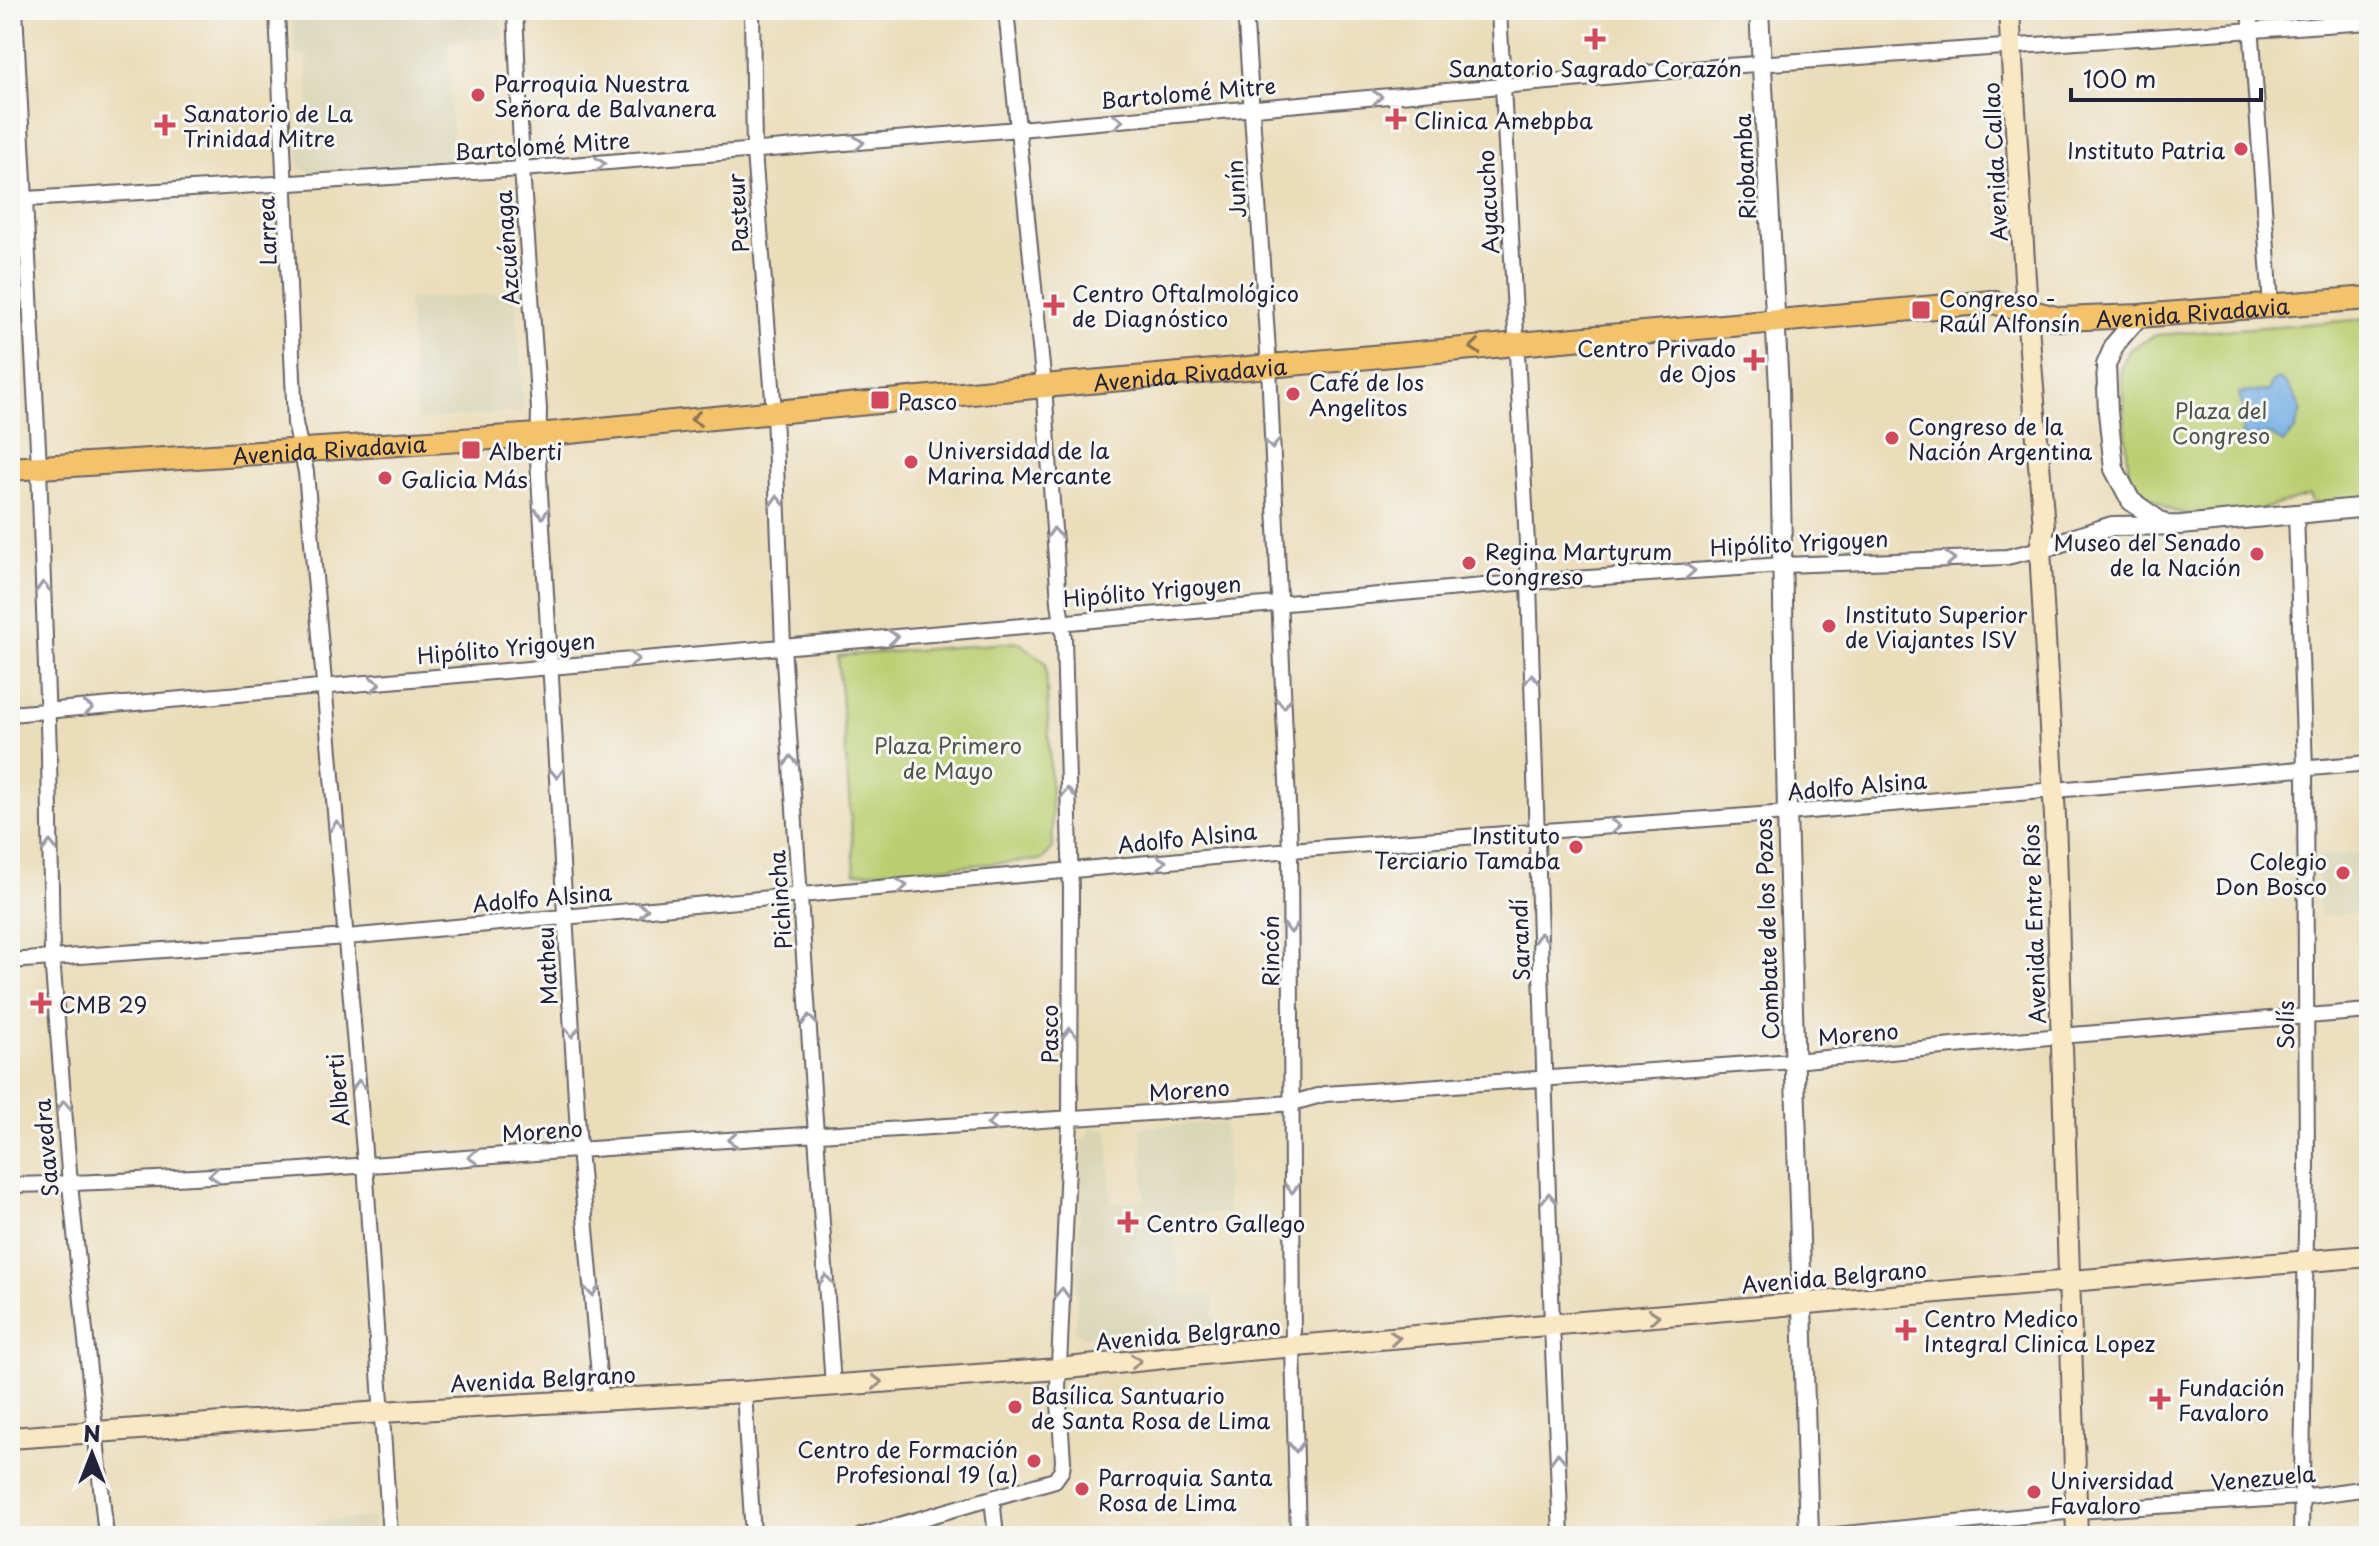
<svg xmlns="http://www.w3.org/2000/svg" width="2379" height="1546" viewBox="0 0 2379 1546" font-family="'Playpen Sans',sans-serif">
<rect width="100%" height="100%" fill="#f6f6f2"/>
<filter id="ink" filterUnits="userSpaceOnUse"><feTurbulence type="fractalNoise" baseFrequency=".0125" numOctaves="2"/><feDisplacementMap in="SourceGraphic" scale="16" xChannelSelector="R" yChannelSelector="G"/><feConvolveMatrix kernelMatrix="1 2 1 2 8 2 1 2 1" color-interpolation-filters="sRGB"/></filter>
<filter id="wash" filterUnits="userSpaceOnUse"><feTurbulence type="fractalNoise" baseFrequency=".006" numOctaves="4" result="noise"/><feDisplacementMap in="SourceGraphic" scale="32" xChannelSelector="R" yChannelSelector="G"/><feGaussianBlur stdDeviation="1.8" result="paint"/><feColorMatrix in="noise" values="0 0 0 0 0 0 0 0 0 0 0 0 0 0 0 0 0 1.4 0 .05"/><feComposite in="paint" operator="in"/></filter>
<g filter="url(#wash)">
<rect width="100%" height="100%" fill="#ebddba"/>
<!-- built -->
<path fill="#d9d5b5" d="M292,10H502L503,38L448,41L453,165L309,172L299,165L298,128L310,126L307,55H294Z
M516,293L523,411L417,420L408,299Z
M2369,853V912L2320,916L2318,855Z
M1225,1122L1227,1213L1179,1214L1175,1231L1181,1296L1213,1293L1214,1327L1084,1337L1075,1331L1082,1140L1091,1128L1108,1129L1112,1203L1145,1201L1140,1127Z
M373,1517L375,1536L316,1534L315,1521Z"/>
<!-- green -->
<path fill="#bbcf72" stroke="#6e7856" stroke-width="2" d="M2369,319V497L2315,503L2311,502L2310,495L2256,511L2186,514L2170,510L2140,490L2129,477L2121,368L2130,349L2156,335Z
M1019,642L1046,663L1053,848L1042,860L855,873L838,656Z"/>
<!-- water -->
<path fill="#72aee4" stroke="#4a6890" stroke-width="2" d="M2278,379L2284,382L2293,393L2301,409L2295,430L2283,443L2270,434L2241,437L2245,418L2239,393L2269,391L2271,383Z"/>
</g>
<g filter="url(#ink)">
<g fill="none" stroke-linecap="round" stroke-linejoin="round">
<defs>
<path id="minor" d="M15,10L39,467L49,753L52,957L70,1184L106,1536
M277,10L295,423L306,472L365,1163L390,1536
M515,10L522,169L539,409L538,459L579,1149L601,1398
M752,10L754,152L774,412L783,646L833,1386
M1245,10L1269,366L1290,850L1293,1347L1298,1536
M1499,10L1529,582L1552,1325L1561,1536
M2250,10L2271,305
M10,200L522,169L1019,129L1727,66L2369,22
M2296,514L2305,769L2307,1171L2301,1536
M10,714L1529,582L1783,565L2007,557L2040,549
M10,961L347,937L1290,850L1787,813L2369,763
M10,1185C199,1180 388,1163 577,1150C815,1133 1054,1121 1292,1103L1325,1094L1794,1061L2060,1036L2369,1011
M744,1392L753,1536
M992,1498L996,1536
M861,1536L1055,1480L1062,1470L1063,1461L1058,1388L1070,1120L1071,891L1064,639L1059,602L1044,386L1006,10
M1825,1536L2076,1511L2301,1497L2369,1488"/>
<path id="tertiary" d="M1759,10L1779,389L1787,813L1809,1536
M2139,316L2115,344L2106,365L2108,412L2114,469L2131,501L2167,526
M2040,549L2112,526L2181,525L2369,507"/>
<path id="secondary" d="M2009,10L2027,312L2044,527L2040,549L2055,817L2077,1536
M10,1438L381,1412L744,1392L1058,1369L1212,1353L2369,1256"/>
<g id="primary">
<path id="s1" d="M10,469L538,435L1044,386L1992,302L2060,319L2139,316L2369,298"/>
</g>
</defs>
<!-- minor casing -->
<use href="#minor" stroke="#686367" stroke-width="18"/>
<!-- tertiary casing -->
<use href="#tertiary" stroke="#686367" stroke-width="22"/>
<!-- secondary casing -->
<use href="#secondary" stroke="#686367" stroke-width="24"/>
<!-- primary casing -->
<use href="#primary" stroke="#686367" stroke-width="26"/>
<!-- minor -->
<use href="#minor" stroke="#fff" stroke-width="14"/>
<!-- tertiary -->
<use href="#tertiary" stroke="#fff" stroke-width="18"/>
<!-- secondary -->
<use href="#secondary" stroke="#fae7c3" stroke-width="20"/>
<!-- primary -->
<use href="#primary" stroke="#f3c26a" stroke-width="22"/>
</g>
<!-- one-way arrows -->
<defs><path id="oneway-chevron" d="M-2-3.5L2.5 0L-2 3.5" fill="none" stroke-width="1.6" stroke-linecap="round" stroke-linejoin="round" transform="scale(2)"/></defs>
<g stroke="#9c9ca7">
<use href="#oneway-chevron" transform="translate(1377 97) rotate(-5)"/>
<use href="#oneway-chevron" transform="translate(1118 121) rotate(-5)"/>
<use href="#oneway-chevron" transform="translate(859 143) rotate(-5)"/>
<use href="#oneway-chevron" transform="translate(600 164) rotate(-4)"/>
<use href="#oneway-chevron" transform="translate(1272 444) rotate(87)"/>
<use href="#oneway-chevron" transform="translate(777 501) rotate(-92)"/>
<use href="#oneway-chevron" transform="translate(542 513) rotate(86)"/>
<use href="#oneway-chevron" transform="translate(1054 533) rotate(-94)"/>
<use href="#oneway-chevron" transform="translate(1950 559) rotate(-2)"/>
<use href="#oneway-chevron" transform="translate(1690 571) rotate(-4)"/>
<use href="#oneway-chevron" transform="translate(43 587) rotate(-92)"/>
<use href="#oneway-chevron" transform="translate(893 637) rotate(-4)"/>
<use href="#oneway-chevron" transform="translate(634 659) rotate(-5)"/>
<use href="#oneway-chevron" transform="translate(1532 679) rotate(-92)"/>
<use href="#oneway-chevron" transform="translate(375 684) rotate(-6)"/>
<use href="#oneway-chevron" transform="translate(1284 703) rotate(88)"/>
<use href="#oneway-chevron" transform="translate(88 708) rotate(-5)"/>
<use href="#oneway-chevron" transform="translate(791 761) rotate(-94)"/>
<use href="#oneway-chevron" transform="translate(557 773) rotate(87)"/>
<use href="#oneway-chevron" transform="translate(1068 793) rotate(-92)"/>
<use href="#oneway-chevron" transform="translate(337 826) rotate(-95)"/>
<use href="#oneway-chevron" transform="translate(1615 826) rotate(-5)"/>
<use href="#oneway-chevron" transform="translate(50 846) rotate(-91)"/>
<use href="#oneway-chevron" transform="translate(1161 862) rotate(-6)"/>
<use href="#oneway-chevron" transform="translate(902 886) rotate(-5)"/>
<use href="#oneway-chevron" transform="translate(643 910) rotate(-5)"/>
<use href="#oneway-chevron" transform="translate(1291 928) rotate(90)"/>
<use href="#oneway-chevron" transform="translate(1541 938) rotate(-92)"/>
<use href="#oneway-chevron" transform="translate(809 1020) rotate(-94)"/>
<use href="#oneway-chevron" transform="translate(572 1032) rotate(87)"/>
<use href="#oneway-chevron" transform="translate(1070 1033) rotate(-90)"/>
<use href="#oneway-chevron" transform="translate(359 1085) rotate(-95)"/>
<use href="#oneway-chevron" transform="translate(64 1106) rotate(-94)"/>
<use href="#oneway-chevron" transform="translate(992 1124) rotate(177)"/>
<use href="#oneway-chevron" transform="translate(733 1140) rotate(176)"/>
<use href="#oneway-chevron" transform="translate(473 1157) rotate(176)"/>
<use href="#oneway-chevron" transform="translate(214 1175) rotate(176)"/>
<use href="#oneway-chevron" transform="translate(1292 1188) rotate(90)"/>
<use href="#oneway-chevron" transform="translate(1549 1198) rotate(-91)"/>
<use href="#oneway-chevron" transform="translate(826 1280) rotate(-94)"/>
<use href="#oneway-chevron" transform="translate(592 1291) rotate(85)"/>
<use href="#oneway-chevron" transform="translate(1062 1293) rotate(-87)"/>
<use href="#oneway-chevron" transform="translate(1296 1447) rotate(89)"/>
<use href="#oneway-chevron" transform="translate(1558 1458) rotate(-93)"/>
</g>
<g stroke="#8a7252">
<use href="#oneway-chevron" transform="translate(1475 347) rotate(175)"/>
<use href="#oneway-chevron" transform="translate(696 419) rotate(175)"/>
</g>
<g stroke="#998e86">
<use href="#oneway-chevron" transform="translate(1654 1316) rotate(-5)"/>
<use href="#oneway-chevron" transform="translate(1395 1338) rotate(-5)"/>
<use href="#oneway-chevron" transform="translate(1136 1361) rotate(-6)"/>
<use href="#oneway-chevron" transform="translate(877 1382) rotate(-4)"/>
</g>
</g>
<!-- markers -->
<g fill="#d1495b" stroke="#f6f6f2" stroke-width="3">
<path d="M1591 27h8v8h8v8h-8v8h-8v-8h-8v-8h8z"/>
<circle cx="478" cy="95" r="8"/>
<path d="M1392 107h8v8h8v8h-8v8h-8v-8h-8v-8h8z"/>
<path d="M161 113h8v8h8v8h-8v8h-8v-8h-8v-8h8z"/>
<circle cx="2241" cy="149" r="8"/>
<path d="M1050 293h8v8h8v8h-8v8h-8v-8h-8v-8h8z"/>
<rect x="1911" y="300" width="20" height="20" rx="4"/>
<path d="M1750 348h8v8h8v8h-8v8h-8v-8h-8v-8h8z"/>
<circle cx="1293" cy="394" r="8"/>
<rect x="870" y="390" width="20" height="20" rx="4"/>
<circle cx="1892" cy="438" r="8"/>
<rect x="461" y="440" width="20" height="20" rx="4"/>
<circle cx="911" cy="462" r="8"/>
<circle cx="385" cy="478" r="8"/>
<circle cx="2257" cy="554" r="8"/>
<circle cx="1469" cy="563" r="8"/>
<circle cx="1829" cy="626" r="8"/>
<circle cx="1576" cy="847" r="8"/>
<circle cx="2343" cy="873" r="8"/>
<path d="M37 991h8v8h8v8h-8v8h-8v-8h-8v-8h8z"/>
<path d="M1124 1210h8v8h8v8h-8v8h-8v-8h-8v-8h8z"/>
<path d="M1902 1318h8v8h8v8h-8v8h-8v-8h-8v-8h8z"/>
<path d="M2156 1387h8v8h8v8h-8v8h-8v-8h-8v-8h8z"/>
<circle cx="1015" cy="1407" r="8"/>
<circle cx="1034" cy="1461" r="8"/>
<circle cx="1082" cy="1489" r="8"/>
<circle cx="2034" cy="1492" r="8"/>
</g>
<g text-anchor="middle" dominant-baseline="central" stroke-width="6" stroke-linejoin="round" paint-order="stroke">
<!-- poi labels -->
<g font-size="22" fill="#22223b" stroke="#f6f6f2" text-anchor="start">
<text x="1595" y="67" text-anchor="middle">Sanatorio Sagrado Corazón</text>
<text x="494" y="82">Parroquia Nuestra<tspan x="494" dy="25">Señora de Balvanera</tspan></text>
<text x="183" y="112">Sanatorio de La<tspan x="183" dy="25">Trinidad Mitre</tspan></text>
<text x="1414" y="119">Clinica Amebpba</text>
<text x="2225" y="149" text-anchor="end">Instituto Patria</text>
<text x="1072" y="292">Centro Oftalmológico<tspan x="1072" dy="25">de Diagnóstico</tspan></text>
<text x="1939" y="297">Congreso -<tspan x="1939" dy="25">Raúl Alfonsín</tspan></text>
<text x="1736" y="347" text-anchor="end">Centro Privado<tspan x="1736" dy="25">de Ojos</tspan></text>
<text x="1309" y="381">Café de los<tspan x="1309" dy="25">Angelitos</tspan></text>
<text x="898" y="400">Pasco</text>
<text x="1908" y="425">Congreso de la<tspan x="1908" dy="25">Nación Argentina</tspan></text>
<text x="927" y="449">Universidad de la<tspan x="927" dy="25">Marina Mercante</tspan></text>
<text x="489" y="450">Alberti</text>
<text x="401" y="478">Galicia Más</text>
<text x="2241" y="541" text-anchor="end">Museo del Senado<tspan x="2241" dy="25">de la Nación</tspan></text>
<text x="1485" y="550">Regina Martyrum<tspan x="1485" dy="25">Congreso</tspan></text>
<text x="1845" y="613">Instituto Superior<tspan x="1845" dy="25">de Viajantes ISV</tspan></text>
<text x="1560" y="834" text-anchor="end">Instituto<tspan x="1560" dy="25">Terciario Tamaba</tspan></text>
<text x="2327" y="860" text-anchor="end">Colegio<tspan x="2327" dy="25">Don Bosco</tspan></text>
<text x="59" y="1003">CMB 29</text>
<text x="1146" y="1222">Centro Gallego</text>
<text x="1924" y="1317">Centro Medico<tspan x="1924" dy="25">Integral Clinica Lopez</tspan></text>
<text x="2178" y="1386">Fundación<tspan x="2178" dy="25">Favaloro</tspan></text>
<text x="1031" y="1394">Basílica Santuario<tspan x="1031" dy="25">de Santa Rosa de Lima</tspan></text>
<text x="1018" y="1448" text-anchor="end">Centro de Formación<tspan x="1018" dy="25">Profesional 19 (a)</tspan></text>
<text x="1098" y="1476">Parroquia Santa<tspan x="1098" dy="25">Rosa de Lima</tspan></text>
<text x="2050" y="1479">Universidad<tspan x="2050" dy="25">Favaloro</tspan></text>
</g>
<!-- street labels -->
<g font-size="22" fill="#22223b" stroke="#f6f6f2">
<text transform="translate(1188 92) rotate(-5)">Bartolomé Mitre</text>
<text transform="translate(542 145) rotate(-4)">Bartolomé Mitre</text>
<text transform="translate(1994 162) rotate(-93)">Avenida Callao</text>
<text transform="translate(1744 167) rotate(-93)">Riobamba</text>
<text transform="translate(1235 189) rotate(-94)">Junín</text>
<text transform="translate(1487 202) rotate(-93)">Ayacucho</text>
<text transform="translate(737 213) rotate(-94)">Pasteur</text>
<text transform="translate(266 231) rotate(-92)">Larrea</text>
<text transform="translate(506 248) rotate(-94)">Azcuénaga</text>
<text stroke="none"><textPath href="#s1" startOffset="2192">Avenida Rivadavia</textPath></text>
<text stroke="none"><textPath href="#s1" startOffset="1184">Avenida Rivadavia</textPath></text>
<text stroke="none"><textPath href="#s1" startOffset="320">Avenida Rivadavia</textPath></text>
<text transform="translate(1799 542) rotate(-3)">Hipólito Yrigoyen</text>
<text transform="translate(1152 590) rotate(-5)">Hipólito Yrigoyen</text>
<text transform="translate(506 647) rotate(-5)">Hipólito Yrigoyen</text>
<text transform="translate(1857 785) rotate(-5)">Adolfo Alsina</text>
<text transform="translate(1187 837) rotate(-6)">Adolfo Alsina</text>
<text transform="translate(542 897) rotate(-5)">Adolfo Alsina</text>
<text transform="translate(779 900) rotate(-94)">Pichincha</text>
<text transform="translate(2033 924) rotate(-92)">Avenida Entre Ríos</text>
<text transform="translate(1766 929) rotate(-92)">Combate de los Pozos</text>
<text transform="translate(1519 940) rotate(-92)">Sarandí</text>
<text transform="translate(1269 951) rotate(-90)">Rincón</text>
<text transform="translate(546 966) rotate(-93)">Matheu</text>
<text transform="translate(2284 1025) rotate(-90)">Solís</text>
<text transform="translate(1858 1033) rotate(-5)">Moreno</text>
<text transform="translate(1048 1034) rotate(-90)">Pasco</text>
<text transform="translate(1189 1089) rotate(-4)">Moreno</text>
<text transform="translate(337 1090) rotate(-95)">Alberti</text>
<text transform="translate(542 1130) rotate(-4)">Moreno</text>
<text transform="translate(45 1148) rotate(-95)">Saavedra</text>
<text transform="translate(1834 1276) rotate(-5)">Avenida Belgrano</text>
<text transform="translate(1188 1333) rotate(-5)">Avenida Belgrano</text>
<text transform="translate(543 1378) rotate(-3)">Avenida Belgrano</text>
<text transform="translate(2263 1477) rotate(-5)">Venezuela</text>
</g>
<!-- park labels -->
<g font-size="22" fill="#50564c" stroke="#f6f6f2">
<text x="2221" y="409">Plaza del<tspan x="2221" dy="25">Congreso</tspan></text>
<text x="948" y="744">Plaza Primero<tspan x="948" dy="25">de Mayo</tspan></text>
</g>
</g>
<!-- margin -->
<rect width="2379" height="1546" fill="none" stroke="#f6f6f2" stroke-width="40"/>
<!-- north arrow -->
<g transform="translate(92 1454)" stroke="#f6f6f2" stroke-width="6" paint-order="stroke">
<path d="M0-6L14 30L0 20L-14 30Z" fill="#22223b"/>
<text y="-12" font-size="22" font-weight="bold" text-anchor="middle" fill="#22223b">N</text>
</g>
<!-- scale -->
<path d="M2071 88v12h190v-12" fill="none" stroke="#22223b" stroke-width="4"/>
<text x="2083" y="88" font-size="24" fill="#22223b" stroke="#f6f6f2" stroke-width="6" paint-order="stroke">100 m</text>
</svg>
